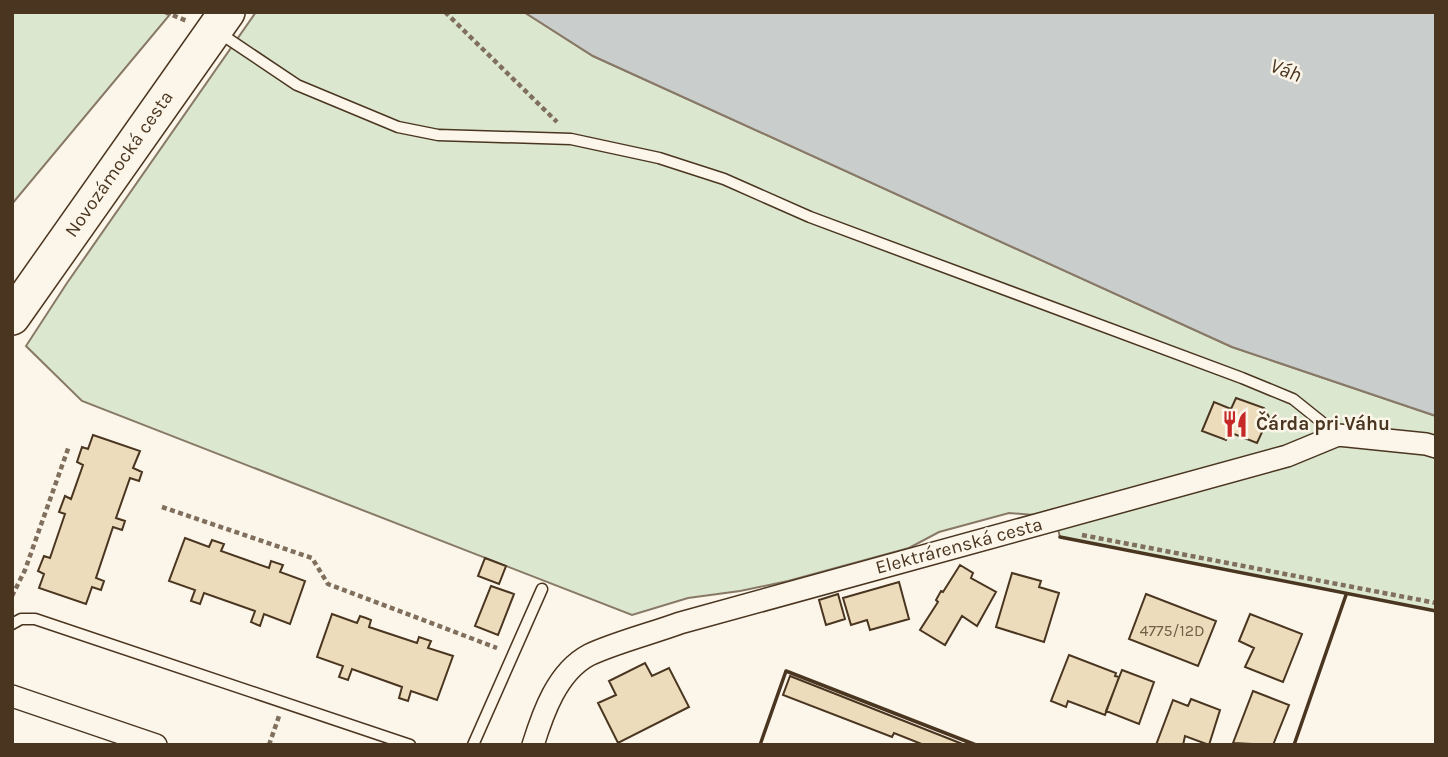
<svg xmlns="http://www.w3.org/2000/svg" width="1448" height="757" viewBox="0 0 1448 757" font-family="Karla,sans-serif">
<rect width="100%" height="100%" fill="#fbf6e9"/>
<!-- green -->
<path fill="#dce7d0" stroke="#887966" stroke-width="2" d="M12,12H172L12,204Z
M256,12H524L593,56L1232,347L1436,416V611L1060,537L1053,509L1035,515L1009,513L939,532L909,548L788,581L740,591L688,598L632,615L82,401L26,346L67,283Z"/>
<!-- water -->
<path fill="#c9cecd" stroke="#887966" stroke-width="2" d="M524,12H1436V416L1232,347L593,56Z"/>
<!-- building -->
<path fill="#ecdcbc" stroke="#4a3520" stroke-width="2" d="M1236,398L1264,408L1269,417L1257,443L1229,432L1226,440L1202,431L1214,402L1231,409Z
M93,435L140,451L133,468L142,472L139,481L130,478L116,518L125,521L122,530L113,527L96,578L104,581L101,590L92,587L86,604L39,588L44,574L38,571L44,556L50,558L65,514L59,512L65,496L71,499L83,465L77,462L82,447L88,449Z
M185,538L209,547L212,540L224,544L221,551L269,568L271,561L283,565L280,572L305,581L290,624L264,614L260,626L251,622L255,611L204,593L200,604L191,601L195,590L169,581Z
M485,558L506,566L499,584L478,576Z
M960,565L973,573L971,578L996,592L977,626L962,616L945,645L920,630L938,602L936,600L941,591L943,592Z
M1012,573L1041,581L1039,587L1059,593L1044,642L996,627Z
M899,582L909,619L870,630L867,620L851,625L843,598Z
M491,586L514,594L498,635L475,626Z
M838,594L845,619L826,625L819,600Z
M1146,594L1216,621L1198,666L1129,639Z
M332,614L357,623L360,616L366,618L371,620L369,627L417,643L419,637L431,641L428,648L453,656L437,700L411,691L408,701L399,698L402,687L352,669L348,680L339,677L343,666L317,657Z
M1250,614L1302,634L1283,682L1245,667L1254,648L1239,641Z
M1069,655L1116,673L1115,676L1119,677L1105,715L1068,701L1066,707L1051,701Z
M645,663L652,676L669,668L689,707L618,743L598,703L616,695L609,681Z
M1122,670L1154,682L1139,724L1106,711Z
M790,676L965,745H924L894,733L892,737L783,695Z
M1253,691L1289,705L1273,745L1233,743Z
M1191,699L1220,710L1209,745L1185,736L1183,745H1156L1173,700L1188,706Z"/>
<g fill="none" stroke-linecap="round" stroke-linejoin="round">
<defs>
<path id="service" d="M218,32L297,85L398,127L438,135L571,139L659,158L724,179L810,217L1242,378L1293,399L1338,435
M12,624L21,619H35L410,745
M473,745L542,589"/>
<path id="minor" d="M12,696L156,745
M533,745C543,713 557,672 589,655C614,643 653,633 680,623L1287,456L1338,435L1426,444L1436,447"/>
<path id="primary" d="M12,317L227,12"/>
</defs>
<!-- service casing -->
<use href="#service" stroke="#4a3520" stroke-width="13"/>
<!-- minor casing -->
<use href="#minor" stroke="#4a3520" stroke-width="24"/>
<!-- primary casing -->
<use href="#primary" stroke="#4a3520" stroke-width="38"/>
<!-- path -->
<path stroke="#7f6f5c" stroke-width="4.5" stroke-dasharray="5 3.5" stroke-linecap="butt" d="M165,12L187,21
M445,12L557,122
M162,507L312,558L328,584L497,648
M1082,535L1436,603
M12,596L25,570L69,446
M269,745L279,716"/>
<!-- service -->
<use href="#service" stroke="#fbf6e9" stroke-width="10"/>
<!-- minor -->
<use href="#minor" stroke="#fbf6e9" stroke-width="21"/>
<!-- primary -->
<use href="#primary" stroke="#fbf6e9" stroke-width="35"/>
<!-- wall -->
<path stroke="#4a3520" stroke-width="3.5" d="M1060,537L1436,611
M760,745L786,671L976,745
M1294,745L1346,595"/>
</g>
<!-- icons -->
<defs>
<symbol id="restaurant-bare" viewBox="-9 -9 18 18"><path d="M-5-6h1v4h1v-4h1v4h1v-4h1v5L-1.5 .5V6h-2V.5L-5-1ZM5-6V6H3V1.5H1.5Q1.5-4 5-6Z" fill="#c62828" stroke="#fbf6e9" stroke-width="2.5" paint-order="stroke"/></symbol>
</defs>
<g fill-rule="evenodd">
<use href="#restaurant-bare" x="1216" y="405" width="38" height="38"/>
</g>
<g text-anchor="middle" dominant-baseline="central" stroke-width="5" stroke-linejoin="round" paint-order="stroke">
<!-- number labels -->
<g font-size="16" fill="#725f47">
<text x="1172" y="630">4775/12D</text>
</g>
<!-- street labels -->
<g font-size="19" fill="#4a3520" stroke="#fbf6e9">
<text transform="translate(119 164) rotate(-55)">Novozámocká cesta</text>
<text transform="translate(959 546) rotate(-15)">Elektrárenská cesta</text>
</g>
<!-- poi labels -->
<g font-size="19" font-weight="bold" fill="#4a3520" stroke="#fbf6e9" text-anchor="start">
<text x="1256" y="424">Čárda pri Váhu</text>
</g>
<!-- water labels -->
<g font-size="21" font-style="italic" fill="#4a3520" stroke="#fbf6e9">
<text transform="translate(1286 70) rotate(21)">Váh</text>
</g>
</g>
<!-- border -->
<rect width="1448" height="757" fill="none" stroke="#4a3520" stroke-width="28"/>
</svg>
